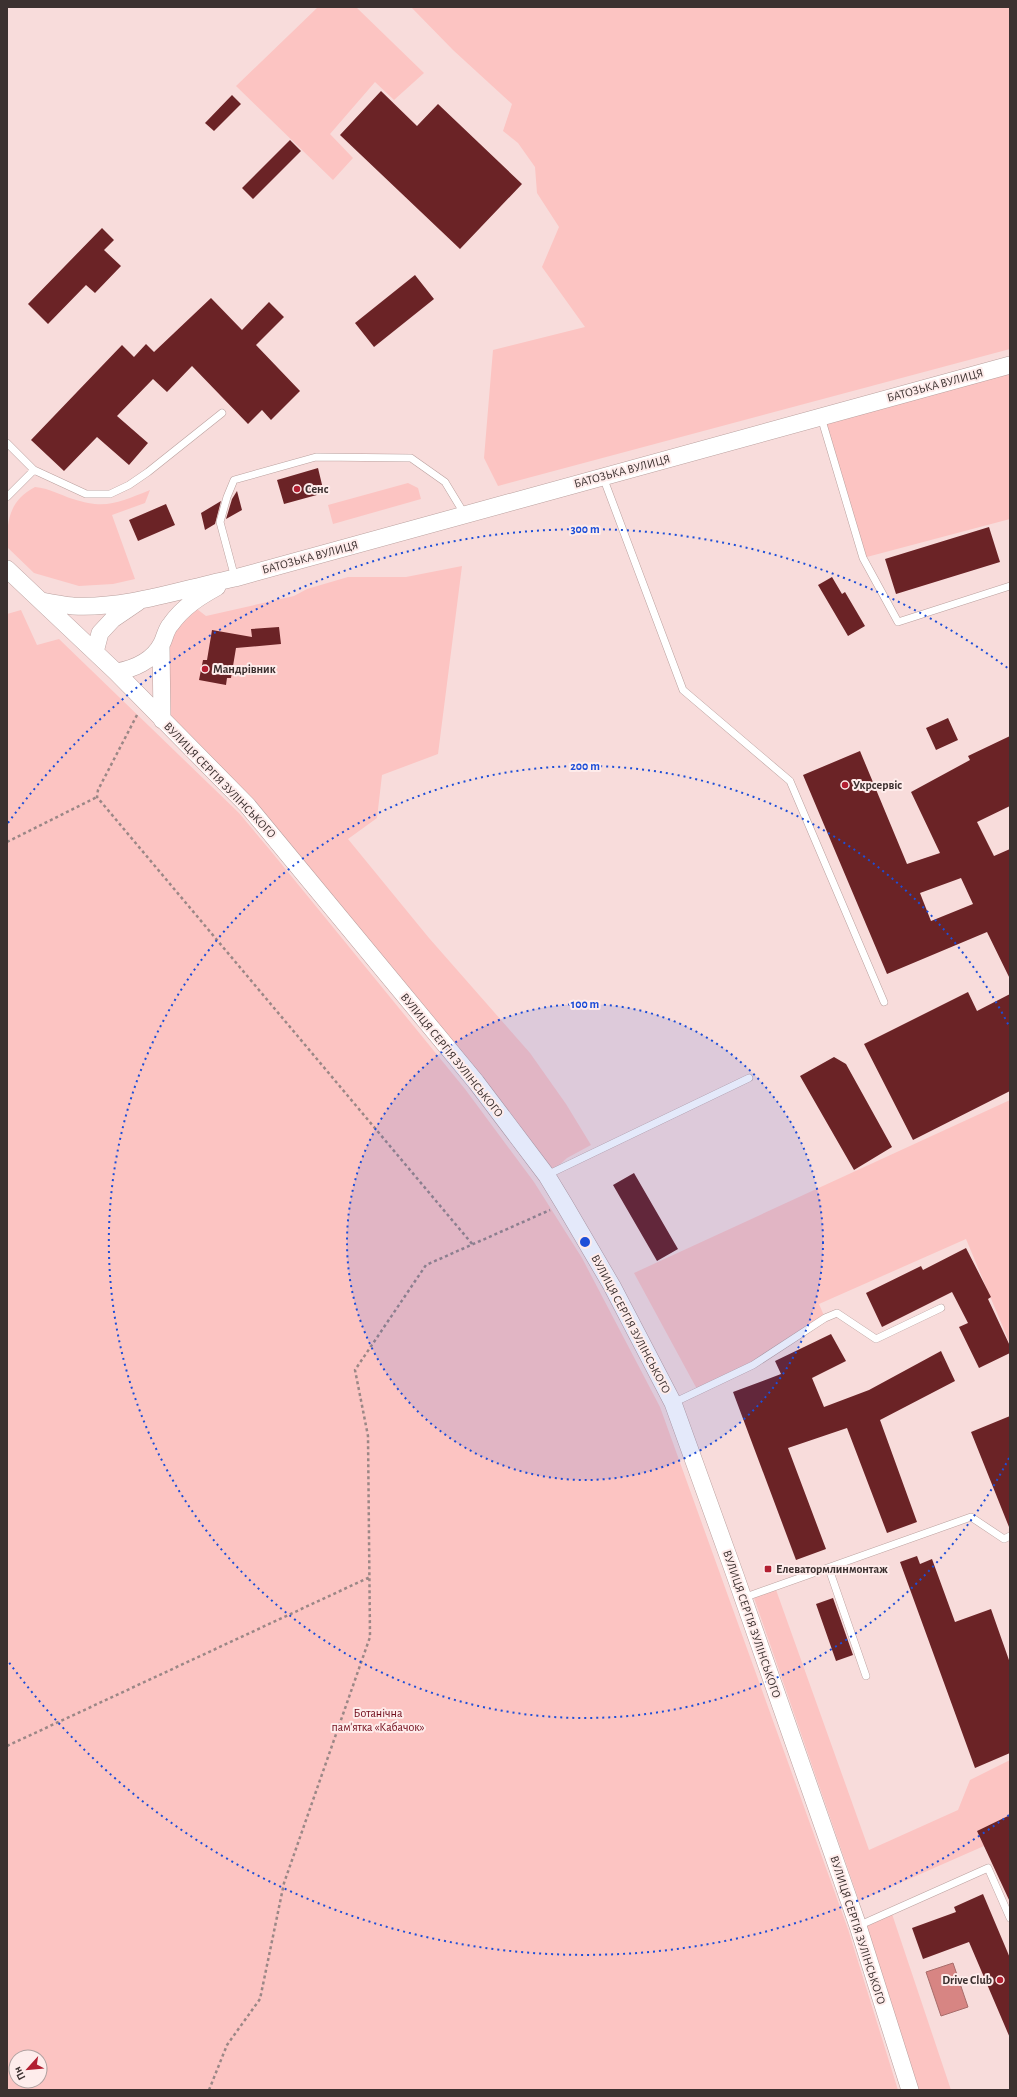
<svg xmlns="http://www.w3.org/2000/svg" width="1017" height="2097" viewBox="0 0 1017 2097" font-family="'Alegreya Sans',sans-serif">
<rect width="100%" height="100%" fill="#f8dcdb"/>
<!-- green -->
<path fill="#fcc4c2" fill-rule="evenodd" d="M318,7H356L424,73L394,100L375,82L330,134L353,158L333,180L236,86Z
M411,7H1010V349L498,486L484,458L493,350L585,327L542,267L559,227L537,193L535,167L518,143L503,131L512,104L453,50Z
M1010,365V519L863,558L821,417Z
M408,483L418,488L421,499L333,524L328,505Z
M35,487C49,488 60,495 73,499C106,510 120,502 150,490L145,503L112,515L135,579L113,584L79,586L34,573L7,547C7,520 9,501 35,487Z
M462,566L438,754L382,775L377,818L348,839L429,938L530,1053L566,1104L591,1145L567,1158L547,1176L279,842L162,720L161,645L197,609L206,616L294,596L307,589L348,577H406Z
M21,610L37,645L59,639L239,813L270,850L465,1089L534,1182L582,1258L660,1407L848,1929L898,2090H7V614ZM16,2057H40V2081H16Z
M1010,1100V1344L966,1239L819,1304L825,1318L753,1365L698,1391L634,1273Z
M775,1587L869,1850L958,1810L970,1780L1010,1760V1819L1008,1816L977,1831L984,1846L859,1901L753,1595Z
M891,1911L951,2090H910L858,1926Z"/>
<!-- water -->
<path fill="#d78583" stroke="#a86c6a" d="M953,1963L968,2007L941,2016L926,1972Z"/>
<!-- building -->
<path fill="#6b2326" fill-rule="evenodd" d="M381,91L417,126L438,104L522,184L460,249L340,135Z
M232,95L241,104L214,131L205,123Z
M290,140L301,151L253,199L242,188Z
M102,228L114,240L104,250L121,266L95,293L86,285L48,324L28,304Z
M415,275L434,299L374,347L355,323Z
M211,298L242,330L269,302L284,317L256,345L300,391L271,420L262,410L248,424L192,366L167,392L153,379L117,416L148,443L129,465L97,437L64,471L31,440L122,345L134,357L146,344L154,352Z
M318,468L324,493L284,504L277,480Z
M237,491L242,510L226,519L232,499Z
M221,501L215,524L205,530L201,513Z
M166,504L175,525L138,541L129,520Z
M989,527L1000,562L896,594L885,559Z
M832,577L842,594L845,592L865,626L848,636L818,585Z
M279,627L281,644L236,648L231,678H227L226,685L199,680L203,660H207L212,630L252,637L251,629Z
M948,718L958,740L936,750L926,728Z
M1010,736V806L977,822L994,856L1010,849V979L987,932L887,974L803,775L860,751L907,864L940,853L911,792L970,760L968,756ZM961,878L973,904L931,921L920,893Z
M968,992L977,1011L1010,994V1091L913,1140L864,1044Z
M834,1057L846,1064L892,1147L854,1170L800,1076Z
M634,1173L678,1249L657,1261L613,1185Z
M966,1248L991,1297L988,1299L1010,1346V1353L979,1368L959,1327L968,1323L952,1292L882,1327L866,1293L921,1266L923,1270Z
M831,1334L846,1361L812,1378L824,1407L869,1390L941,1351L955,1381L880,1420L917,1522L887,1533L847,1428L788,1448L826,1549L796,1560L733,1392L781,1374L775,1361Z
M1010,1416V1527H1009L971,1432Z
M917,1556L920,1564L932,1559L955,1622L991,1609L1010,1663V1753L975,1768L900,1562Z
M833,1598L853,1655L836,1661L816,1604Z
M1010,1815V1902L977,1831Z
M983,1894L1010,1958V2038L969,1942L923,1959L912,1928L956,1912L954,1907Z"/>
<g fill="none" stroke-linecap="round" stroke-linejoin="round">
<defs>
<path id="service" d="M821,417L863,558L898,622L1010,586
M7,443L34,470L86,494H110L129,485L148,472L222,413
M603,477L683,690L790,781L884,1002
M7,497L34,470
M235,578L220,522L227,497L234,480L316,457L411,458L445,482L465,515
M547,1175L749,1078
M673,1403L753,1365L825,1318L837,1313L876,1339L941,1308
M829,1569L866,1676
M743,1598L971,1517L1004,1539L1010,1536
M858,1926L988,1868L1010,1918"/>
<path id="tertiary" d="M7,569L116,672L247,805L476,1082L547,1176L564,1204L612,1286L673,1403L735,1575L858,1926L910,2090
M42,601C52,603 63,605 73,606C127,609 182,589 235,578L1010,365
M161,645L162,720
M95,652L100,633L113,619L138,602
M116,672C133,669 153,661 162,643C165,637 166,629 171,624C183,607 199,597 217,587"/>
</defs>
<!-- service casing -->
<use href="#service" stroke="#baa09e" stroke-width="8"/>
<!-- tertiary casing -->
<use href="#tertiary" stroke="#baa09e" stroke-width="18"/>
<!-- path -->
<path stroke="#9b8786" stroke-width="2.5" stroke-dasharray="3 3" stroke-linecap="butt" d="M137,715L98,790L97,797L473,1245
M7,842L97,797
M7,1746L370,1577
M209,2090L227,2045L260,1999L284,1883L370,1637L368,1436L355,1370L426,1265L550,1210"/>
<!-- service -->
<use href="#service" stroke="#fff" stroke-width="7"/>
<!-- tertiary -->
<use href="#tertiary" stroke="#fff" stroke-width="17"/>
</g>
<!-- distance rings -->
<circle cx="585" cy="1242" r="238" fill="#1d4ed8" fill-opacity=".12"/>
<g fill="none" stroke="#1d4ed8" stroke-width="2" stroke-dasharray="2 4">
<circle cx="585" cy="1242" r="238"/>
<path d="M1009 1458A476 476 0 1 1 1009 1026"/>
<path d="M1009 1815A713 713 0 0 1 8 1661M8 823A713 713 0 0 1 1009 669"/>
</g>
<!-- markers -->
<g fill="#b21f31" stroke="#feeceb" stroke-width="1.5">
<circle cx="297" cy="489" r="4"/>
<circle cx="205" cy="669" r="4"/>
<circle cx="845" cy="785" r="4"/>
<rect x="764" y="1565" width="8" height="8" rx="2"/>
<circle cx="1000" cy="1980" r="4"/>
</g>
<g text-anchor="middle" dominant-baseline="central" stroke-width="4" stroke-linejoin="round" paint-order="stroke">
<!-- street labels -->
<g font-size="12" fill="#3c3130" stroke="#feeceb">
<text transform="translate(935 385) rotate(-15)">БАТОЗЬКА ВУЛИЦЯ</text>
<text transform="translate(622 471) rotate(-15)">БАТОЗЬКА ВУЛИЦЯ</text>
<text transform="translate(310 557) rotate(-15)">БАТОЗЬКА ВУЛИЦЯ</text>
<text transform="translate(220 780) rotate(46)">ВУЛИЦЯ СЕРГІЯ ЗУЛІНСЬКОГО</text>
<text transform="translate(452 1055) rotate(51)">ВУЛИЦЯ СЕРГІЯ ЗУЛІНСЬКОГО</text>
<text transform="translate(631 1324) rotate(62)">ВУЛИЦЯ СЕРГІЯ ЗУЛІНСЬКОГО</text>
<text transform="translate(752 1624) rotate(71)">ВУЛИЦЯ СЕРГІЯ ЗУЛІНСЬКОГО</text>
<text transform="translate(858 1930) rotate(72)">ВУЛИЦЯ СЕРГІЯ ЗУЛІНСЬКОГО</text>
</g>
<!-- poi labels -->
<g font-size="12" font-weight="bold" fill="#3c3130" stroke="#feeceb" text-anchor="start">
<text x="305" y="489">Сенс</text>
<text x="213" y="669">Мандрівник</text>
<text x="853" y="785">Укрсервіс</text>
<text x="776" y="1569">Елеватормлинмонтаж</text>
<text x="992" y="1980" text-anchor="end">Drive Club</text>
</g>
<!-- park labels -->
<g font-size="12" fill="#6f0918" stroke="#feeceb">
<text x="378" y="1713">Ботанічна<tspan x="378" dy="14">пам'ятка «Кабачок»</tspan></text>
</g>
</g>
<circle cx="585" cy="1242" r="6" fill="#1d4ed8" stroke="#feeceb" stroke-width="2"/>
<g font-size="12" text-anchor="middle" font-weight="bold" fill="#1d4ed8" stroke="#feeceb" stroke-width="4" stroke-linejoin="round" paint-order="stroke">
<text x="585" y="533">300 m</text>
<text x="585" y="770">200 m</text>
<text x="585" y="1008">100 m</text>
</g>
<!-- border -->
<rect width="1017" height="2097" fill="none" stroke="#3c3130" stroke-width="16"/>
<!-- north arrow -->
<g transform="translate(28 2069) rotate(243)"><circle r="19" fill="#feeceb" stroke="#b0a1a0"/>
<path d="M0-3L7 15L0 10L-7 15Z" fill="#b21f31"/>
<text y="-6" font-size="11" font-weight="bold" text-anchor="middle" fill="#3c3130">Пн</text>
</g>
</svg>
